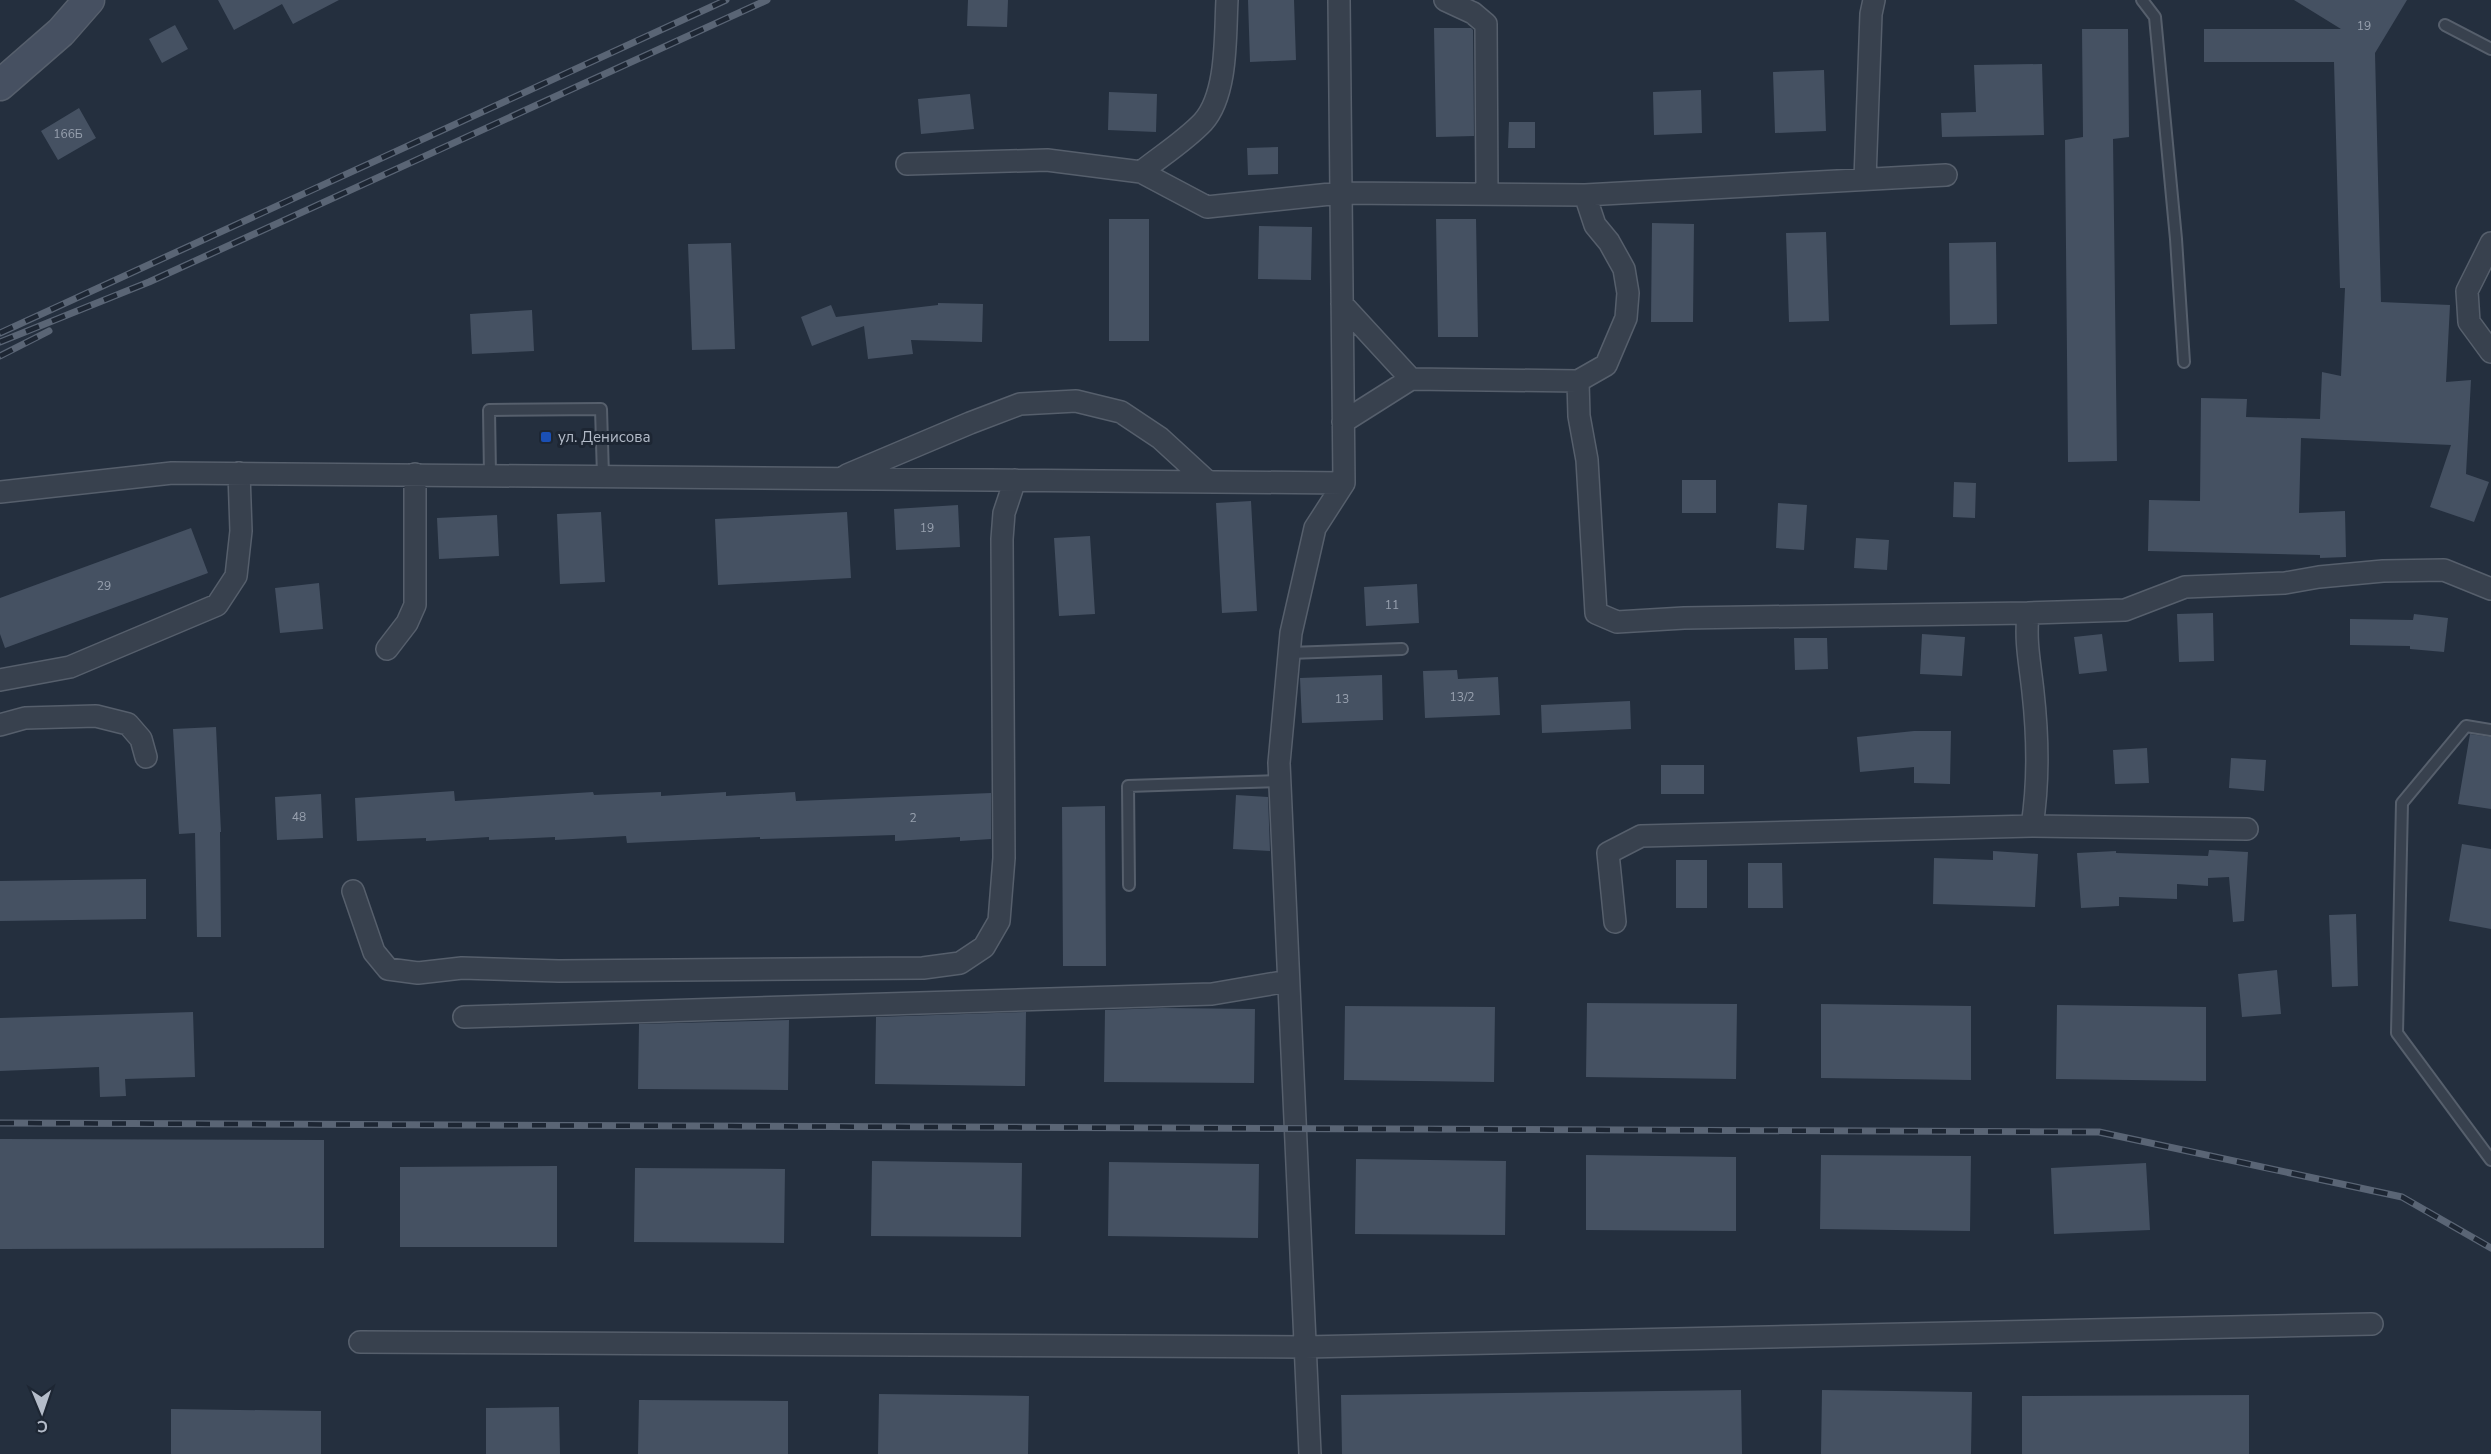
<svg xmlns="http://www.w3.org/2000/svg" width="2491" height="1454" viewBox="0 0 2491 1454" font-family="'Nunito Sans',sans-serif">
<rect width="100%" height="100%" fill="#242f3e"/>
<!-- building -->
<path fill="#455162" d="M218,0H339L293,24L282,4L234,30Z
M968,0H1008L1007,27L967,26Z
M1248,0H1294L1296,60L1250,62Z
M2294,0H2407L2375,53L2381,302L2450,305L2446,382L2471,380L2466,474L2489,482L2474,522L2430,507L2451,445L2301,438L2299,513L2345,511L2346,557L2320,558V555L2148,551L2149,500L2200,501L2201,398L2247,399L2246,417L2320,419L2322,372L2341,376L2345,288H2340L2334,62H2204V29H2341Z
M175,25L188,49L162,63L149,39Z
M1434,28H1471L1473,30L1474,136L1436,137Z
M2082,29H2128L2129,137L2113,139L2117,461L2068,462L2065,140L2083,137Z
M2042,64L2044,135L1942,137L1941,113L1976,112L1974,65Z
M1824,70L1826,131L1775,133L1773,72Z
M1701,90L1702,133L1654,135L1653,92Z
M1109,92L1157,94L1156,132L1108,130Z
M970,94L974,129L921,134L918,99Z
M79,108L96,138L58,160L41,131Z
M1509,122H1535V148H1508Z
M1278,147V174L1248,175L1247,148Z
M1109,219H1149V341H1109Z
M1436,219H1476L1478,337H1438Z
M1652,223L1694,224L1693,322H1651Z
M1259,226L1312,227L1311,280L1258,279Z
M1826,232L1829,321L1789,322L1786,233Z
M1996,242L1997,324L1950,325L1949,243Z
M731,243L735,349L692,350L688,244Z
M938,303L983,304L982,342L911,340L913,354L868,359L864,326L812,346L801,317L831,305L836,317L938,305Z
M532,310L534,351L472,354L470,314Z
M1682,480H1716V513H1682Z
M1954,482L1976,483L1975,518L1953,517Z
M1251,501L1257,611L1222,613L1216,503Z
M1778,503L1807,505L1804,550L1776,548Z
M958,505L960,547L896,550L894,509Z
M601,512L605,582L560,584L557,514Z
M847,512L851,578L718,585L715,519Z
M497,515L499,556L439,559L437,518Z
M191,528L208,573L5,648L0,634V598Z
M1090,536L1095,614L1059,616L1054,538Z
M1856,538L1889,540L1887,570L1854,568Z
M319,583L323,629L280,633L275,588Z
M1417,584L1419,623L1366,626L1364,587Z
M2213,613L2214,661L2179,662L2177,614Z
M2414,614L2448,618L2444,652L2410,649V646L2350,645V619L2413,620Z
M1922,634L1965,637L1962,676L1920,674Z
M2102,634L2107,671L2079,674L2074,637Z
M1794,638H1827L1828,669L1795,670Z
M1457,670L1458,679L1498,677L1500,715L1425,718L1423,671Z
M1382,675L1383,720L1302,723L1300,678Z
M1630,701L1631,729L1542,733L1541,705Z
M216,727L221,832H220L221,937H197L195,833L179,834L173,729Z
M1914,731H1951L1950,784L1914,783V767L1860,772L1857,737Z
M2470,734L2491,737V809L2458,804Z
M2147,748L2149,783L2115,784L2113,750Z
M2231,758L2266,760L2264,791L2229,788Z
M1661,765H1704V794H1661Z
M454,791L455,801L593,792L594,795L661,792V796L726,792V796L795,792L796,801L991,793V839L960,841V837L895,841V835L760,839V837L627,843L626,836L555,840V837L489,840V837L426,841V838L357,841L355,798Z
M321,794L323,838L277,840L275,797Z
M1236,795L1268,797L1270,851L1233,849Z
M1105,806L1106,966H1063L1062,807Z
M2462,844L2491,849V929L2449,921Z
M2209,850L2248,852L2244,921L2233,922L2229,877L2208,878V886L2177,884V899L2119,897V906L2081,908L2077,853L2116,851V853L2208,856Z
M1993,851L2038,854L2035,907L1933,904L1934,858L1993,860Z
M1676,860H1707V908H1676Z
M1748,863H1782L1783,908H1748Z
M146,879V919L0,921V881Z
M2356,914L2358,986L2332,987L2329,915Z
M2277,970L2281,1014L2242,1017L2238,974Z
M1587,1003L1737,1004L1736,1079L1586,1077Z
M1821,1004L1971,1006V1080L1821,1078Z
M2057,1005L2206,1007V1081L2056,1079Z
M1345,1006L1495,1007L1494,1082L1344,1080Z
M1162,1008L1255,1009L1254,1083L1104,1082L1105,1010Z
M193,1012L195,1077L125,1079L126,1096L100,1097L99,1067L0,1071V1018Z
M1026,1012L1025,1086L875,1084L876,1017Z
M789,1020L788,1090L638,1089L639,1024Z
M0,1139L324,1140V1248L0,1249Z
M1586,1155L1736,1157V1231L1586,1230Z
M1821,1155L1971,1156L1970,1231L1820,1229Z
M1356,1159L1506,1161L1505,1235L1355,1234Z
M872,1161L1022,1163L1021,1237L871,1236Z
M1109,1162L1259,1164L1258,1238L1108,1236Z
M2146,1163L2150,1230L2054,1234L2051,1168Z
M557,1166V1247H400V1167Z
M635,1168L785,1169L784,1243L634,1242Z
M1741,1390L1742,1454H1342L1341,1395Z
M1822,1390L1972,1392L1971,1454H1821Z
M879,1394L1029,1396L1028,1454H878Z
M2249,1395V1454H2022V1396Z
M639,1400L788,1401V1454H638Z
M559,1407L560,1454H486V1408Z
M171,1409L321,1411V1454H171Z"/>
<g fill="none" stroke-linecap="round" stroke-linejoin="round">
<defs>
<path id="lane" d="M2142,0L2155,17L2176,239L2184,362
M2445,25L2491,49
M490,475L489,410L601,409L603,476
M1289,653L1402,649
M2491,730L2466,726L2402,803L2397,1033L2491,1160
M1129,885L1128,786L1280,781"/>
<path id="street" d="M1445,0L1473,13L1486,24L1487,194
M907,164L1047,160L1141,172L1207,207L1340,193L1585,195L1946,175
M1141,172C1161,156 1185,141 1203,122C1228,94 1225,35 1227,0
M1865,179L1871,14L1874,0
M1585,195L1595,225L1609,242L1624,269L1628,293L1626,318L1606,365L1578,381L1579,416L1587,460L1596,613L1617,622L1684,618L2028,613
M2491,243L2467,291L2469,322L2491,352
M1342,304L1411,379
M1343,422L1411,379L1578,381
M847,475L970,423L1020,404L1076,401L1121,412L1160,438L1208,482
M0,492L172,473L1344,483
M387,649L407,623L415,605V474
M0,680L70,667L217,605L236,576L241,531L239,473
M0,725L25,718L96,716L128,724L141,739L146,757
M2247,829L2032,826C2039,781 2038,737 2033,692C2030,663 2025,643 2028,613L2125,610L2185,587L2285,583L2319,577L2383,571L2444,570L2491,589
M353,891L374,952L388,969L418,973L462,968L559,971L923,968L960,963L984,947L999,921L1004,858L1002,539L1004,513L1015,480
M1615,922L1608,853L1641,836L2032,826
M464,1017L1212,994L1288,981
M360,1342L1305,1347L2372,1324
M1310,1454L1279,763L1291,633L1315,528L1344,483L1339,0"/>
<path id="secondary" d="M0,85L61,32L89,0"/>
</defs>
<!-- lane casing -->
<use href="#lane" stroke="#565f6c" stroke-width="14"/>
<!-- street casing -->
<use href="#street" stroke="#565f6c" stroke-width="24"/>
<!-- secondary casing -->
<use href="#secondary" stroke="#565f6c" stroke-width="33"/>
<!-- lane -->
<use href="#lane" stroke="#38414e" stroke-width="10"/>
<!-- street -->
<use href="#street" stroke="#38414e" stroke-width="21"/>
<!-- secondary -->
<use href="#secondary" stroke="#465061" stroke-width="30"/>
<defs>
<path id="rail" d="M0,333L726,0
M0,342L149,282L767,0
M0,356L49,331
M0,1123L2099,1132L2402,1197L2491,1248"/>
</defs>
<!-- rail casing -->
<use href="#rail" stroke="#5a6575" stroke-width="7"/>
<!-- rail -->
<use href="#rail" stroke="#1d2633" stroke-width="4.5" stroke-dasharray="14" stroke-linecap="butt"/>
</g>
<!-- markers -->
<rect fill="#1a4fb4" stroke="#1d2633" stroke-width="2" x="540" y="431" width="12" height="12" rx="3"/>
<g text-anchor="middle" dominant-baseline="central" stroke-width="6" stroke-linejoin="round" paint-order="stroke">
<!-- number labels -->
<g font-size="12" fill="#98a1af">
<text x="2364" y="26">19</text>
<text x="68" y="134">166Б</text>
<text x="927" y="528">19</text>
<text x="104" y="586">29</text>
<text x="1392" y="605">11</text>
<text x="1462" y="697">13/2</text>
<text x="1342" y="699">13</text>
<text x="299" y="817">48</text>
<text x="913" y="818">2</text>
</g>
<!-- poi labels -->
<g font-size="15" fill="#b4bcc9" stroke="#1d2633" text-anchor="start">
<text x="558" y="437">ул. Денисова</text>
</g>
</g>
<!-- north arrow -->
<g transform="translate(42 1412) rotate(178)" stroke="#1d2633" stroke-width="4.5" paint-order="stroke">
<path d="M0-4.5L10 22L0 15L-10 22Z" fill="#b4bcc9"/>
<text y="-9" font-size="16" font-weight="bold" text-anchor="middle" fill="#b4bcc9">С</text>
</g>
</svg>
